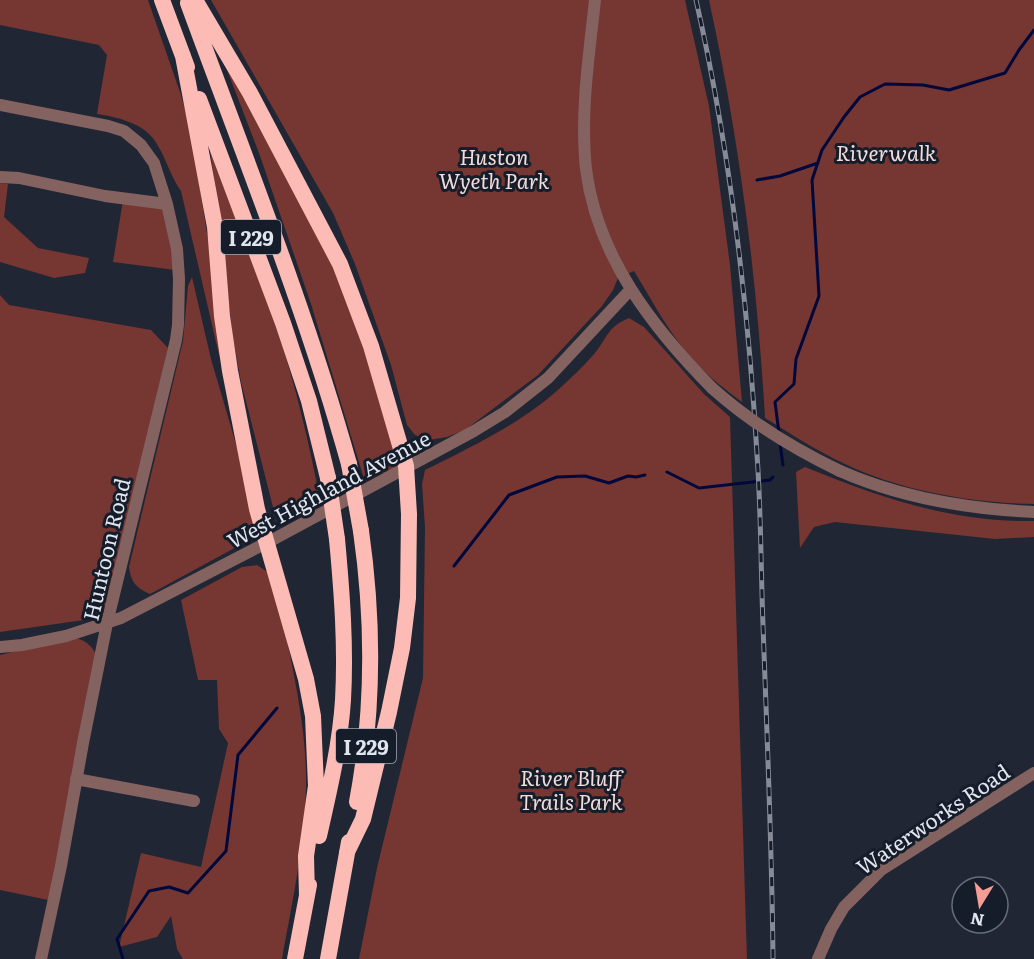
<svg xmlns="http://www.w3.org/2000/svg" width="1034" height="959" viewBox="0 0 1034 959" font-family="Literata,serif">
<rect width="100%" height="100%" fill="#202634"/>
<!-- green -->
<path fill="#763632" d="M0,0H148L181,95L191,132L231,385L219,355L181,191C170,176 166,157 155,141C143,123 117,117 97,114L107,55L99,45L0,25Z
M211,0H685L709,106L730,265L742,402C726,390 710,378 696,363C671,337 653,302 634,271L618,278L613,290L602,306L538,375L465,430L447,437L429,440L415,435L407,425L391,365L355,264L333,213Z
M709,0H1034V504C972,503 901,491 845,464C817,451 791,434 765,418C757,278 739,137 709,0Z
M217,44L340,258L398,466L365,482L311,304L259,153Z
M210,149C232,207 256,266 276,325C295,384 310,445 321,506C302,516 289,529 273,507L241,382L233,338Z
M0,183L8,184L4,217L38,248L89,258L85,273L54,278L0,262Z
M123,200L158,205L167,213L175,270L113,262Z
M192,277L211,359L248,485L259,532L253,538L150,594C136,588 131,582 129,567L183,341L188,286Z
M0,295L9,305L151,330L168,348L108,605L99,613L84,620L0,632Z
M629,318L644,327L704,394L730,417L747,959H359L377,868L423,678L425,527L422,484L425,470C469,448 522,423 559,389C571,378 584,366 595,353C608,337 607,327 629,318Z
M805,467C878,497 954,523 1034,521V537L995,539L835,522L814,527L800,548L796,472Z
M257,565L269,573L277,587C287,646 305,713 306,773C307,836 293,897 282,959H183L177,949L171,916L157,937L119,947L141,853L201,867L228,743L219,729L217,680H198L181,600L242,567Z
M73,637C87,641 94,646 98,661L53,901L0,890V655Z"/>
<g fill="none" stroke-linecap="round" stroke-linejoin="round">
<!-- stream -->
<path stroke="#01093c" stroke-width="3" d="M757,180L780,176L818,163
M779,433L775,402L794,384L796,359L819,296L812,180L822,150L844,117L860,97L885,84L923,85L949,90L1005,73L1019,50L1034,30
M780,443L783,465
M667,472L699,488L770,480L773,477
M454,566L509,495L557,477L585,476L609,483L628,476L636,477L645,475
M123,959L117,939L149,891L169,887L188,893L226,851L238,755L277,708"/>
<!-- minor -->
<path stroke="#84625f" stroke-width="12" d="M595,0C589,56 580,113 586,169C597,257 653,328 712,388
M0,105L108,126L124,131L141,145L154,163L167,204L177,249L179,279L178,325L176,340L107,623L83,743L61,866L41,959
M0,177L19,178L105,196L167,204
M840,471C901,498 968,509 1034,512
M0,647L22,645L66,636L121,618L274,539L474,431L505,412L548,378L631,289
M76,779L194,801
M818,959L831,929L844,907L881,870L1034,773"/>
<!-- highway -->
<path stroke="#fcbbb4" stroke-width="16" d="M162,0L187,67
M195,0L250,93L340,264L371,346L406,466L409,514L408,598L402,648L389,712L363,819L347,852
M188,3C244,156 305,307 349,464
M183,56L215,227L222,316L230,371L257,509L306,679L313,716L316,786L306,856L307,896
M199,99L283,323L309,401L328,478
M357,802C374,711 374,622 361,531
M319,836C329,792 340,746 343,700C346,647 342,593 337,539
M295,959L309,885
M328,959L349,842"/>
<defs>
<path id="rail" d="M696,0C731,154 749,312 758,470C761,522 761,573 763,625C767,736 772,847 773,959"/>
</defs>
<!-- rail casing -->
<use href="#rail" stroke="#868b97" stroke-width="5"/>
<!-- rail -->
<use href="#rail" stroke="#161d2a" stroke-width="3" stroke-dasharray="9" stroke-linecap="butt"/>
<!-- minor-bridge -->
<path stroke="#84625f" stroke-width="12" d="M712,388C751,423 794,449 840,471"/>
<!-- highway-bridge -->
<path stroke="#fcbbb4" stroke-width="16" d="M349,464L361,531
M328,478L337,539"/>
</g>
<g text-anchor="middle" dominant-baseline="central" stroke-width="6" stroke-linejoin="round" paint-order="stroke">
<!-- shield labels -->
<g fill="#161d2a" stroke="#a3a9b3" stroke-width="1.5">
<rect x="221" y="220" width="60" height="34" rx="4.5"/>
<rect x="336" y="729" width="60" height="34" rx="4.5"/>
</g>
<g font-size="20" font-weight="bold" fill="#e0e5ee">
<text x="251" y="237">I 229</text>
<text x="366" y="746">I 229</text>
</g>
<!-- park labels -->
<g font-size="21" font-style="italic" fill="#f2dcd9" stroke="#161d2a">
<text x="886" y="151">Riverwalk</text>
<text x="494" y="155">Huston<tspan x="494" dy="24">Wyeth Park</tspan></text>
<text x="571" y="776">River Bluff<tspan x="571" dy="24">Trails Park</tspan></text>
</g>
<!-- street labels -->
<g font-size="21" fill="#e0e5ee" stroke="#161d2a">
<text transform="translate(328 488) rotate(-28)">West Highland Avenue</text>
<text transform="translate(105 549) rotate(-77)">Huntoon Road</text>
<text transform="translate(932 818) rotate(-34)">Waterworks Road</text>
</g>
</g>
<!-- north arrow -->
<g transform="translate(980 905) rotate(191)"><circle r="28" fill="#161d2a" stroke="#676d78" stroke-width="1.5"/>
<path d="M0-4.5L10 22L0 15L-10 22Z" fill="#f59c94"/>
<text y="-9" font-size="16" font-weight="bold" text-anchor="middle" fill="#e0e5ee">N</text>
</g>
</svg>
